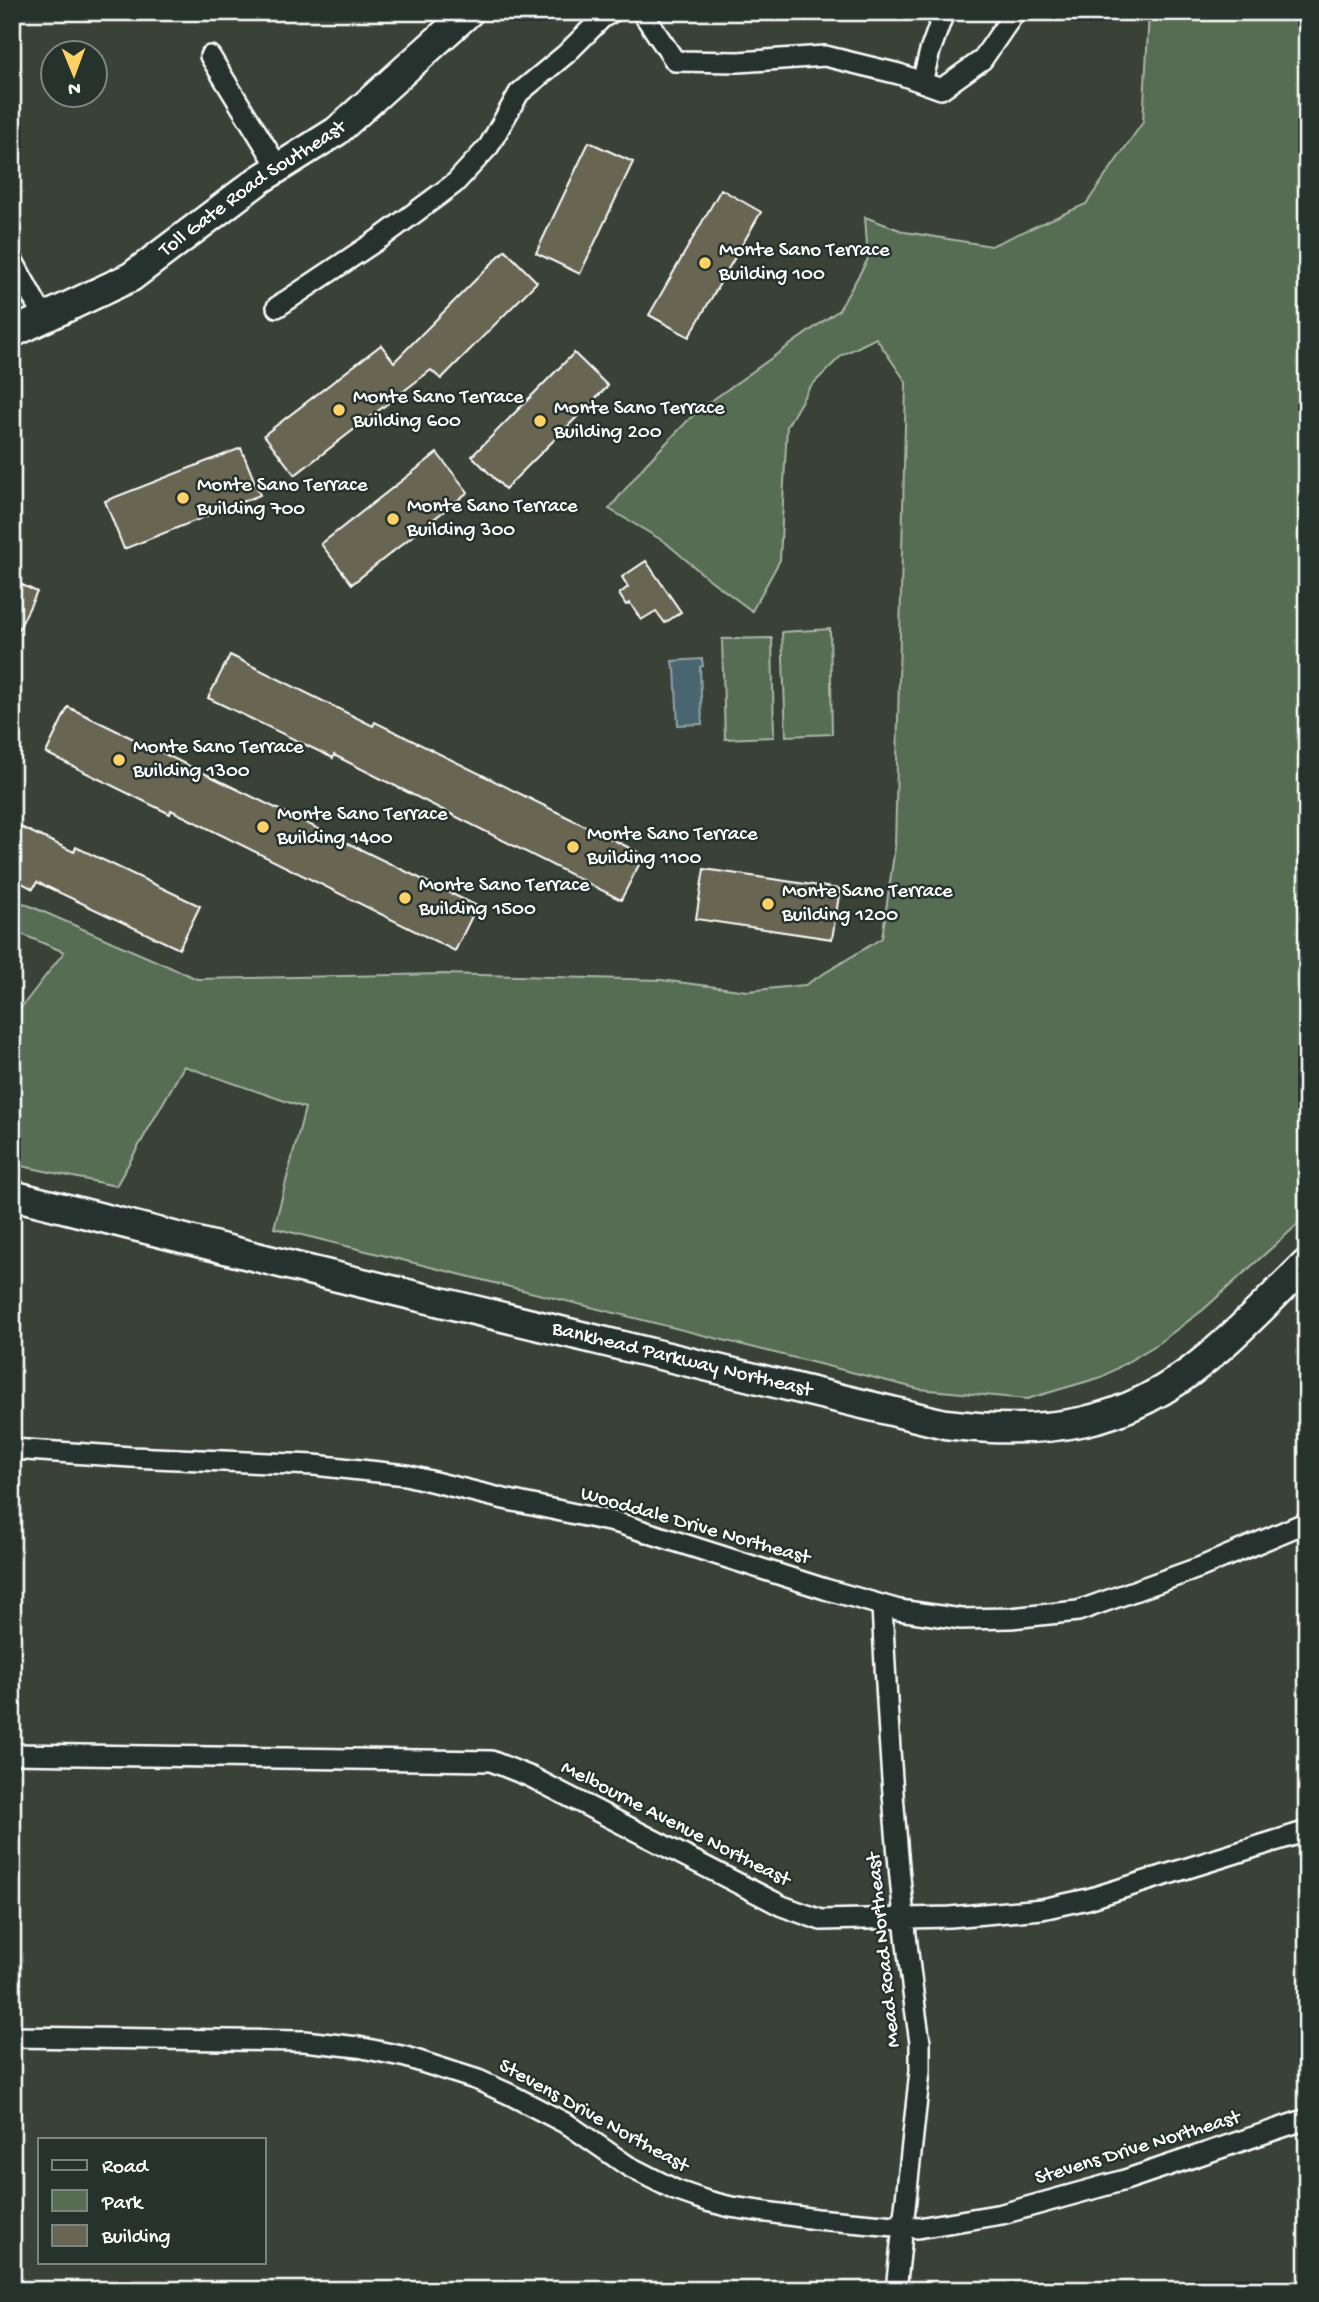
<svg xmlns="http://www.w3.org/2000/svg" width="1319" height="2302" viewBox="0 0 1319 2302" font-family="'Gochi Hand',sans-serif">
<rect width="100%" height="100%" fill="#3a4238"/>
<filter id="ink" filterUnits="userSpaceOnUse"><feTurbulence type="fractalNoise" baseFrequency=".0143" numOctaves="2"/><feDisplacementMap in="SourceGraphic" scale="14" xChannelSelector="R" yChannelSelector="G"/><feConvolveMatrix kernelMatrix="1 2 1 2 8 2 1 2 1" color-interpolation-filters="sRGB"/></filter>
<g filter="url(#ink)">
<!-- green -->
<path fill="#566d52" stroke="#aab6a8" stroke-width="2" d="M1149,12H1307V1216L1203,1310L1156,1345L1102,1377L1027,1399L919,1389L274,1228L305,1108L184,1066L116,1186L12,1164V1008L20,1009L64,952L12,930V898L197,979L443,974L661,980L748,991L805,985L882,938L895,847L906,382L876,338L842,355L809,388L787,426L780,560L752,611L705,576L665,542L609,509L645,465L697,411L839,310L868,259L865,217L905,232L991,246L1086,204L1143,122Z
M830,629L832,734L786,736L782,632Z
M772,638L774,737L725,739L722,639Z"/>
<!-- water -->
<path fill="#49666f" stroke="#92a3a9" stroke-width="2" d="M702,659L703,666L700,667L702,724L678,725L675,669L673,667L672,661Z"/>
<!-- building -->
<path fill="#686652" stroke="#fff" stroke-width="2" d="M589,142L633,162L580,274L536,253Z
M721,189L761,212L689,337L649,315Z
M505,250L537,282L441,379L431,370L295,475L264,435L381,345L394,362Z
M574,353L608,386L505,489L472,456Z
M241,448L260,495L124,549L105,501Z
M437,453L468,492L352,584L321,544Z
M646,561L681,612L665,623L656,611L641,620L630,603L626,605L619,594L628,587L622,577Z
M12,580L37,592L12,643Z
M230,655L373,726L375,722L644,855L621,900L334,755L333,758L208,698Z
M68,707L477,906L455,951L171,810L170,814L46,753Z
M12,823L74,852L76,847L200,906L179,949L37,882L33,889L12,878Z
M704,869L840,889L832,939L696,919Z"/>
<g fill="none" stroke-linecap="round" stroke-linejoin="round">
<defs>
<path id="street" d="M642,12L675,61L738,62L825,56L899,74L941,89L982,60L1015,12
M210,56L278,167
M922,82L930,51L944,12
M12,259L44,318
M277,307L382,237L455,183L489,146L519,93L566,54L602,18L612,12
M12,1449L131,1457L314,1465L406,1475L504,1499L618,1523L825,1589L899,1610L961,1619L1011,1618L1078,1611L1201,1567L1307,1522
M882,1605C889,1752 898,1897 920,2042V2071L896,2290
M12,1754L491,1761L531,1777L782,1906L821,1920L950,1917L1042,1909L1088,1899L1307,1831
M12,2037L304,2041L358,2047L406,2057L478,2080L509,2094L569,2125L628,2166L675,2190L707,2201L731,2207L816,2219L918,2228L1002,2214L1125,2180L1307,2119"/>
<g id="secondary">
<path id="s1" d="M12,333L131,277L259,180L337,131L469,12"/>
<path id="s2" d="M12,1195L292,1266L945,1424C1046,1436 1125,1427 1206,1359C1242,1330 1274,1295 1307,1263"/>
</g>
</defs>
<!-- street casing -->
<use href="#street" stroke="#fff" stroke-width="24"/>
<!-- secondary casing -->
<use href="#secondary" stroke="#fff" stroke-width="33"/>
<!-- street -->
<use href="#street" stroke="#26332d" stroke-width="19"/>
<!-- secondary -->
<use href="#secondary" stroke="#26332d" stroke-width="28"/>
</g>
</g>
<!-- markers -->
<g fill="#ffd166" stroke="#26332d" stroke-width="2.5">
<circle cx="705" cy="263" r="7"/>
<circle cx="339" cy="410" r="7"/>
<circle cx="540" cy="421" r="7"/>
<circle cx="183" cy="498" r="7"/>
<circle cx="393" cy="519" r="7"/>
<circle cx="119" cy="760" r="7"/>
<circle cx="263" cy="827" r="7"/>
<circle cx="573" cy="847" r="7"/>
<circle cx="405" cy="898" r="7"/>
<circle cx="768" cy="904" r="7"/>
</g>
<g text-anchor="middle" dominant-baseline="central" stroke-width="5" stroke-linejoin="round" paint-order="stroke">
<!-- street labels -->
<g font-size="21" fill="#fff" stroke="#26332d">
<text stroke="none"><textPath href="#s1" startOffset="282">Toll Gate Road Southeast</textPath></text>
<text stroke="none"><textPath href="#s2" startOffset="690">Bankhead Parkway Northeast</textPath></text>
<text transform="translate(695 1527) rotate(16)">Wooddale Drive Northeast</text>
<text transform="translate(675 1825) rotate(27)">Melbourne Avenue Northeast</text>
<text transform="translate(885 1950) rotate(-96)">Mead Road Northeast</text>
<text transform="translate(593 2117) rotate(29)">Stevens Drive Northeast</text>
<text transform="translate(1138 2149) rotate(-17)">Stevens Drive Northeast</text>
</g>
<!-- poi labels -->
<g font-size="21" fill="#fff" stroke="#26332d" text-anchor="start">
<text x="719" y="251">Monte Sano Terrace<tspan x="719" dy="24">Building 100</tspan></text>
<text x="353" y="398">Monte Sano Terrace<tspan x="353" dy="24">Building 600</tspan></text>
<text x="554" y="409">Monte Sano Terrace<tspan x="554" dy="24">Building 200</tspan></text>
<text x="197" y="486">Monte Sano Terrace<tspan x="197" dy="24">Building 700</tspan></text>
<text x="407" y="507">Monte Sano Terrace<tspan x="407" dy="24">Building 300</tspan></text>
<text x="133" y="748">Monte Sano Terrace<tspan x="133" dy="24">Building 1300</tspan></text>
<text x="277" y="815">Monte Sano Terrace<tspan x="277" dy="24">Building 1400</tspan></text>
<text x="587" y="835">Monte Sano Terrace<tspan x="587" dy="24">Building 1100</tspan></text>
<text x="419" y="886">Monte Sano Terrace<tspan x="419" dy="24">Building 1500</tspan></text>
<text x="782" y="892">Monte Sano Terrace<tspan x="782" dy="24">Building 1200</tspan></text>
</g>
</g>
<!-- margin -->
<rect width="1319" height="2302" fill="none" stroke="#26332d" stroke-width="42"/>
<rect x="21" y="21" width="1277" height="2260" fill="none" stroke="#fff" stroke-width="2.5" filter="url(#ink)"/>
<!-- legend -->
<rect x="38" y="2138" width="228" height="126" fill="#26332d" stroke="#7d8581" stroke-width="2"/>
<rect x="52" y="2160" width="35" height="10" fill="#26332d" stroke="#7d8581" stroke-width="2"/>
<text x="102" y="2172" font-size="21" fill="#ffffff">Road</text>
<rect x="52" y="2190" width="35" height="21" fill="#566d52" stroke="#7d8581" stroke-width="2"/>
<text x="102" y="2208" font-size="21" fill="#ffffff">Park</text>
<rect x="52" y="2225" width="35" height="21" fill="#686652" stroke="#7d8581" stroke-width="2"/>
<text x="102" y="2242" font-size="21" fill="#ffffff">Building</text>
<!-- north arrow -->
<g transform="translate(74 74) rotate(179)"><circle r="33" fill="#26332d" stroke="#7d8581" stroke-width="2"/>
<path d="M0-5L12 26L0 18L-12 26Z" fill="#ffd166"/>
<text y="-10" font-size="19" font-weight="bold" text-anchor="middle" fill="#ffffff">N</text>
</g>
</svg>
